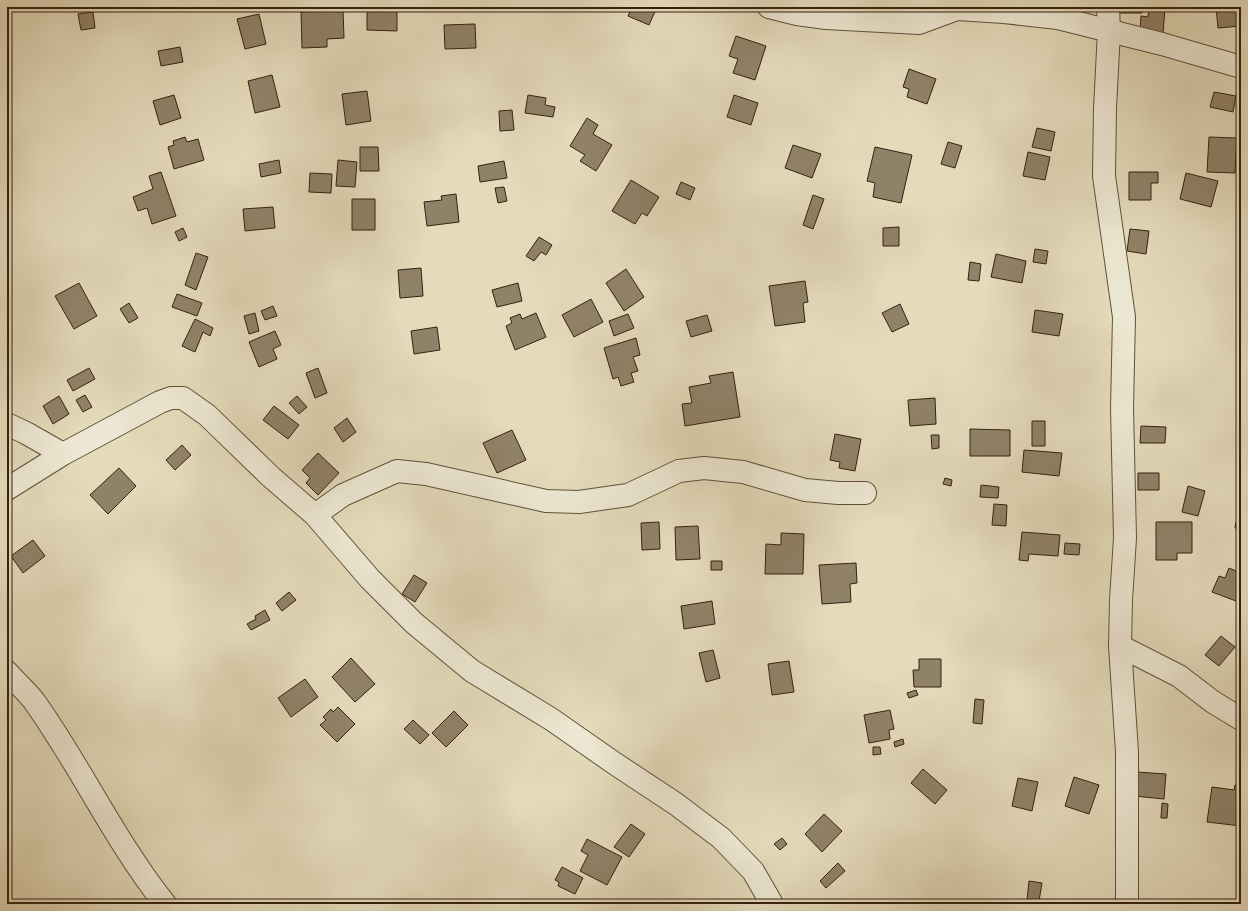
<svg xmlns="http://www.w3.org/2000/svg" width="1248" height="911" viewBox="0 0 1248 911" font-family="Vollkorn,serif">
<rect width="100%" height="100%" fill="#e4dbbb"/>
<filter id="stains"><feTurbulence type="fractalNoise" baseFrequency=".005" numOctaves="4"/><feColorMatrix values="0 0 0 0 .2 0 0 0 0 .09 0 0 0 0 .02 0 0 0 .5 -.17"/></filter>
<radialGradient id="worn" r=".72"><stop offset=".6" stop-color="#630" stop-opacity="0"/><stop offset="1" stop-color="#630" stop-opacity=".3"/></radialGradient>
<!-- building -->
<path fill="#908269" stroke="#352110" d="M21,7H30L23,11Z
M178,7H191V8L179,11Z
M367,7H397V31L367,30Z
M632,7H657L649,25L628,16Z
M1118,7H1142V13H1118Z
M1216,7H1241V26L1218,28Z
M1149,8L1165,9L1163,33L1140,31L1141,16L1148,17Z
M343,10L344,38L327,39V47L302,48L301,12Z
M93,12L95,28L81,30L78,14Z
M259,14L266,44L245,49L237,19Z
M475,24L476,48L445,49L444,25Z
M736,36L766,46L755,80L733,73L738,59L729,56Z
M180,47L183,62L161,66L158,51Z
M909,69L936,79L927,104L907,97L909,89L903,87Z
M272,75L280,107L255,113L248,81Z
M367,91L371,121L346,125L342,94Z
M1214,92L1236,96L1233,112L1210,107Z
M174,95L181,118L160,125L153,101Z
M528,95L546,98L545,105L555,107L553,117L525,113Z
M734,95L758,103L751,125L727,117Z
M512,110L514,130L500,131L499,111Z
M587,118L598,125L593,134L612,145L596,171L580,161L585,155L570,146Z
M1037,128L1055,132L1051,151L1032,147Z
M185,137L187,142L198,139L204,160L174,169L168,147L174,145L173,141Z
M1209,137L1237,138L1235,173L1207,172Z
M948,142L962,146L955,168L941,164Z
M793,145L821,154L812,178L785,168Z
M360,147H378L379,171H360Z
M875,147L912,155L901,203L873,197L875,183L867,181Z
M1028,152L1050,157L1045,180L1023,176Z
M279,160L281,173L261,177L259,164Z
M338,160L357,162L355,187L336,186Z
M504,161L507,178L480,182L478,166Z
M161,172L176,216L152,224L147,208L138,211L133,197L153,189L149,176Z
M1129,172H1158V183H1151V200H1129Z
M310,173L332,174L331,193L309,192Z
M1186,173L1218,181L1211,207L1180,199Z
M631,180L659,197L647,216L642,213L635,224L612,211Z
M681,182L695,188L690,200L676,194Z
M504,187L507,201L498,203L495,188Z
M456,194L459,222L427,226L424,202L442,200L441,196Z
M813,195L824,199L813,229L803,225Z
M352,199H375V230H352Z
M273,207L275,228L245,231L243,209Z
M899,227V246H883V228Z
M183,228L187,237L179,241L175,232Z
M1130,229L1149,231L1146,254L1127,251Z
M539,237L552,245L546,255L541,252L534,261L526,256Z
M1035,249L1048,251L1046,264L1033,262Z
M196,253L208,257L196,290L185,285Z
M996,254L1026,261L1022,283L991,277Z
M970,262L981,264L979,281L968,280Z
M421,268L423,296L400,298L398,270Z
M626,269L644,297L624,311L606,283Z
M805,281L808,302L803,303L805,322L775,326L769,286Z
M79,283L97,316L74,329L55,296Z
M518,283L522,301L497,307L492,290Z
M177,294L202,303L197,316L172,307Z
M591,299L603,322L574,337L562,315Z
M129,303L138,318L129,323L120,309Z
M900,304L909,324L892,332L882,313Z
M273,306L277,316L265,320L261,311Z
M1035,310L1063,314L1059,336L1032,332Z
M255,313L259,331L249,334L244,316Z
M536,313L546,337L515,350L506,326L512,323L510,318L520,314L522,319Z
M628,314L634,328L614,336L609,321Z
M707,315L712,331L691,337L686,321Z
M195,319L213,328L210,336L203,332L195,352L182,346Z
M437,327L440,350L414,354L411,331Z
M275,331L281,345L273,349L277,359L259,367L249,342Z
M636,338L640,355L633,357L638,371L631,373L634,382L621,386L618,377L613,379L604,348Z
M89,368L95,379L73,391L67,380Z
M318,368L327,393L315,398L306,373Z
M733,372L740,417L685,426L682,404L692,403L689,387L711,383L709,376Z
M85,395L92,407L83,412L76,400Z
M59,396L69,414L53,424L43,406Z
M297,396L307,407L299,414L289,403Z
M935,398L936,424L910,426L908,400Z
M274,406L299,425L288,439L263,420Z
M347,418L356,432L343,442L334,428Z
M1032,421H1045V446H1032Z
M1141,426L1166,427L1165,443H1140Z
M970,429L1010,430V456H970Z
M512,430L526,460L497,473L483,443Z
M835,434L861,439L855,471L839,468L840,462L830,460Z
M931,435H939V448L932,449Z
M182,445L191,455L175,470L166,460Z
M1024,450L1062,453L1059,476L1022,472Z
M318,453L339,473L318,495L306,483L310,478L302,470Z
M119,468L136,486L108,514L90,495Z
M1138,473H1159V490H1138Z
M945,478L952,480L951,486L943,484Z
M981,485L999,487L998,498L980,497Z
M1188,486L1205,491L1198,516L1182,512Z
M994,504L1007,505L1006,526L992,525Z
M659,522L660,549L642,550L641,523Z
M1156,522H1192V553H1177V560H1156Z
M1236,522H1241V529L1235,528Z
M698,526L700,559L676,560L675,527Z
M1022,532L1060,535L1058,556L1029,554L1028,561L1019,560Z
M781,533L804,534L803,574H765L766,544L781,545Z
M33,540L45,556L23,573L11,556Z
M1065,543L1080,544L1079,555L1064,554Z
M711,561H722V570H711Z
M856,563L857,583L850,584L851,602L822,604L819,565Z
M1229,568L1241,573V587L1236,601L1212,592L1219,576L1225,578Z
M414,575L427,583L415,602L402,594Z
M289,592L296,600L282,611L276,603Z
M712,601L715,624L684,629L681,606Z
M265,610L270,620L251,630L247,624L256,619L255,616Z
M1221,636L1235,647L1219,666L1205,655Z
M713,650L720,678L706,682L699,653Z
M351,658L375,684L355,702L332,677Z
M919,659H941V687H914L913,670H919Z
M789,661L794,692L772,695L768,664Z
M305,679L318,697L291,717L278,698Z
M916,690L918,695L909,698L907,693Z
M975,699L984,700L982,724L973,723Z
M338,707L355,724L337,742L320,725L326,720L323,717L331,709L333,712Z
M890,710L894,729L889,730L890,739L869,743L864,715Z
M454,711L468,725L446,747L432,733Z
M413,720L429,735L420,744L404,729Z
M903,739L904,744L895,747L894,742Z
M873,747H880L881,754L873,755Z
M923,769L947,790L935,804L911,783Z
M1137,772L1166,774L1164,799L1134,796Z
M1074,777L1099,785L1089,814L1065,806Z
M1018,778L1038,782L1032,811L1012,806Z
M1240,780L1241,826L1207,822L1212,787L1234,790L1235,785H1240Z
M1162,803L1168,804L1167,818H1161Z
M824,814L842,831L822,852L805,834Z
M631,824L645,834L629,857L614,847Z
M782,838L787,844L780,850L774,844Z
M587,839L622,857L607,885L580,871L588,855L581,851Z
M838,863L845,871L826,888L820,881Z
M562,867L583,878L575,894L558,886L559,882L555,880Z
M1029,881L1042,883L1039,901L1027,900Z"/>
<g fill="none" stroke-linecap="round" stroke-linejoin="round">
<defs>
<path id="minor" d="M769,7L797,14L826,18L919,23L957,9L1004,12L1058,18L1162,44L1241,67
M1108,7L1109,31L1105,108L1104,176L1124,317L1122,408L1125,538L1121,600L1120,646L1127,752V904
M7,424L26,433L63,454
M7,489L63,454L160,402L171,398H183L207,415L271,477L315,515L370,579L414,623L472,671L551,719L614,763L676,804L721,838L753,871L772,904
M315,515L343,495L397,471L426,474L546,501L579,502L628,495L679,471L704,468L743,472L805,490L838,493H865
M1120,646L1179,676L1213,702L1241,719
M7,672C16,682 26,691 34,701C81,767 115,841 165,904"/>
</defs>
<!-- minor casing -->
<use href="#minor" stroke="#61503b" stroke-width="24"/>
<!-- minor -->
<use href="#minor" stroke="#ede8d3" stroke-width="22"/>
</g>
<!-- margin -->
<rect width="1248" height="911" fill="none" stroke="#e4dbbb" stroke-width="24"/>
<rect x="8" y="8" width="1232" height="895" fill="none" stroke="#352110" stroke-width="2"/>
<rect x="12" y="12" width="1224" height="887" fill="none" stroke="#352110"/>
<rect width="100%" height="100%" filter="url(#stains)"/>
<rect width="100%" height="100%" fill="url(#worn)"/>
</svg>
